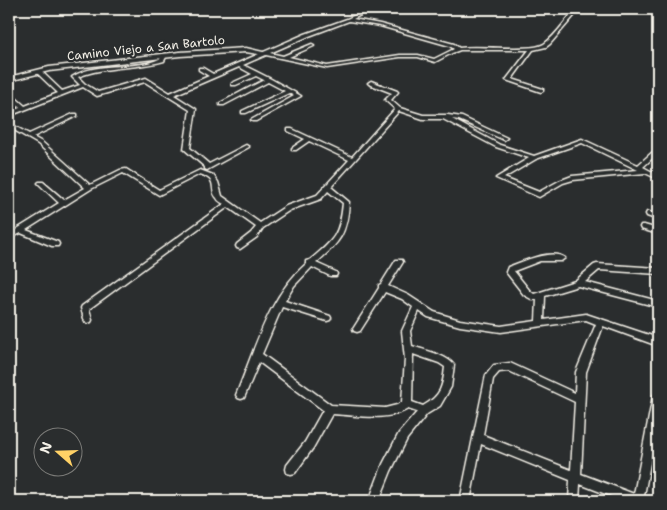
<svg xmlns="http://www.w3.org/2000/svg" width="667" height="510" viewBox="0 0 667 510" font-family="'Shantell Sans',sans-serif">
<rect width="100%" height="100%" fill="#2a2d2e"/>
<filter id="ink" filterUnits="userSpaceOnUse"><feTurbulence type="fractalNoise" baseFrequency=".02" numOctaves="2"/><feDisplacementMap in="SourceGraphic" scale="10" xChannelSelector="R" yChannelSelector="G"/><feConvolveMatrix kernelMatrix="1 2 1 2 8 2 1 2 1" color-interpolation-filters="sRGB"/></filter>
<g filter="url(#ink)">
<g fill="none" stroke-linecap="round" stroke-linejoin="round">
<defs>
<path id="minor" d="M367,9H372L353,19L380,24L454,44L459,48C477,45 532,52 544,44C557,35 565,20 576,9H580L550,44L546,47L533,50L512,79L543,89V91L541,92L506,80L529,50H460L452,53L435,62L418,57H400L327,68L266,55L243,65L271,79L301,96L256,121H252L251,120L294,96L289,93L246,113H242V111L285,91L268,82L224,105H220V103L264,80L256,76L236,85H232V83L252,74L239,67L174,95L196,109L190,148L209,164L244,146L246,145L249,147L207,170L205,169V167L184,149L190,110L145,82L97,96L83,87L9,116V112L20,108L12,100V98H16L25,106L58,93L37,73V71H41L62,91L80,85L72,77C98,60 143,72 164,56L166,57L164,61C136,69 105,66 78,77L85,84L98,92L146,78L170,93L209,76L199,70V68H203L213,74L305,34L347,19ZM349,21L380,26L450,46L454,49L434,59L418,55H400L327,66L289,57L314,46V45L312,44L283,56L270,53L309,36Z
M371,81L397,91L398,92L391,100L400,108L423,115H448L462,117L507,138L504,140L502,139L459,120L452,119L500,145L534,156L582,139L638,165L656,149L658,148V153L643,167L658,175V179L645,173L573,180L563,183L539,197L496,178L529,158L496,147L443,119H423L399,111L331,187L349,202C347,234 340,242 316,263L336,272L337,274L336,276H330L312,267L294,286L285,301L330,316L331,318L330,320L327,321L282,307L262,354L331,405L385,408L397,405L402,402L405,359L402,331L413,307L402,299L385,292L360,331L357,332L354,331L353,329L379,288V285L381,284L396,260H402L403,262L388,286L408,295L434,312L460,320L501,326L536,321L537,299L533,300L524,295L506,272L508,267C522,262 552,248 565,258L561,261H540L514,271L530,291L534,294L575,281L594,265L597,264L658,268V274L599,270L585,282L658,301V307L578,286L545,296L544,320L586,314L658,338V346L603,326L586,372L581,474L634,494L653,396L655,393L658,392V420L643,501H624L580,484L579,501H569L570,480L481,444L470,501H460L486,375L494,365L510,363L575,393L576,372L596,324L586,320L501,332L460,326L428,317L419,311L410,331L412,346C424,350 447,355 454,365L451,387L440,406L427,414L407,439L391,471L379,501H369L383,464L399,433L417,412L408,409C387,422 355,415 332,414L313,448L295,473L291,474L287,473L286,469L287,465L305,442L323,410L259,362L244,398L241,399L238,398L236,395C255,350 268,297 306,264V261L310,260C334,240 340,235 343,203L328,191L321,199L290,210L263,228L257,237L240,249L237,248L236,246L237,244L251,233L256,227L228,207L89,309L92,320L91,322L88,323L85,322L81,308L82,306L224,204C221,202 218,201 217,198C208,188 220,181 200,174L159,195L123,173L91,189L26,230L58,242L59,244L58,246H52L21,233L9,239V234L59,203L39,184L38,183L39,182H43L64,200L85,188L38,144L9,127V123L29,134L73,114H77V116L33,137L42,142L90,185L120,170L126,169L159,190L200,170L213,175L218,182L222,196L260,223L286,206L317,195L349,160L309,141L296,150H292V148L305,139L288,131V129H292L352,157L395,109L385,100L392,93L369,84L368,83ZM582,143L638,170L572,176L559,181L539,192L504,178L536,159ZM413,354L439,363L445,367C443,386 441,396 423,406L412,402ZM509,371L575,402L571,470L483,435L493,379L499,372Z
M647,212H649L658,215V220L647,216L646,214Z
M641,225H644L658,229V234L641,229L640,227Z"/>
<path id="tertiary" d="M246,48L267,53L264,55L246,52L180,56L49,71L9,81V77L49,67L180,52Z"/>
</defs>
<!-- minor casing -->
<use href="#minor" stroke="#f4f1e8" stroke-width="3"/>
<!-- tertiary casing -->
<use href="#tertiary" stroke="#f4f1e8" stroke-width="3"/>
<!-- minor -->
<use href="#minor" fill="#2a2d2e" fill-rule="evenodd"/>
<!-- tertiary -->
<use href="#tertiary" fill="#2a2d2e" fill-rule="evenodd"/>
</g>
</g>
<g text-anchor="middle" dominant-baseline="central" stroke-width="4.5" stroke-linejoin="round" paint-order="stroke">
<!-- far-street labels -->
<g font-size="12" fill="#f4f1e8" stroke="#2a2d2e">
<text transform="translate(146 48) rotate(-6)">Camino Viejo a San Bartolo</text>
</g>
</g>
<!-- margin -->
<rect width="667" height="510" fill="none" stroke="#2a2d2e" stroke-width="30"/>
<rect x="15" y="15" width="637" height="480" fill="none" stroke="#f4f1e8" stroke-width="2" filter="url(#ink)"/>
<!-- north arrow -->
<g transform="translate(58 452) rotate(290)"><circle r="24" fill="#2a2d2e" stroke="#7b7b78"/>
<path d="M0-4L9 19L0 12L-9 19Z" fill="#ffd166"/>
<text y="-8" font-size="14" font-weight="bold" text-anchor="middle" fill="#f4f1e8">N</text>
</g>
</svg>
